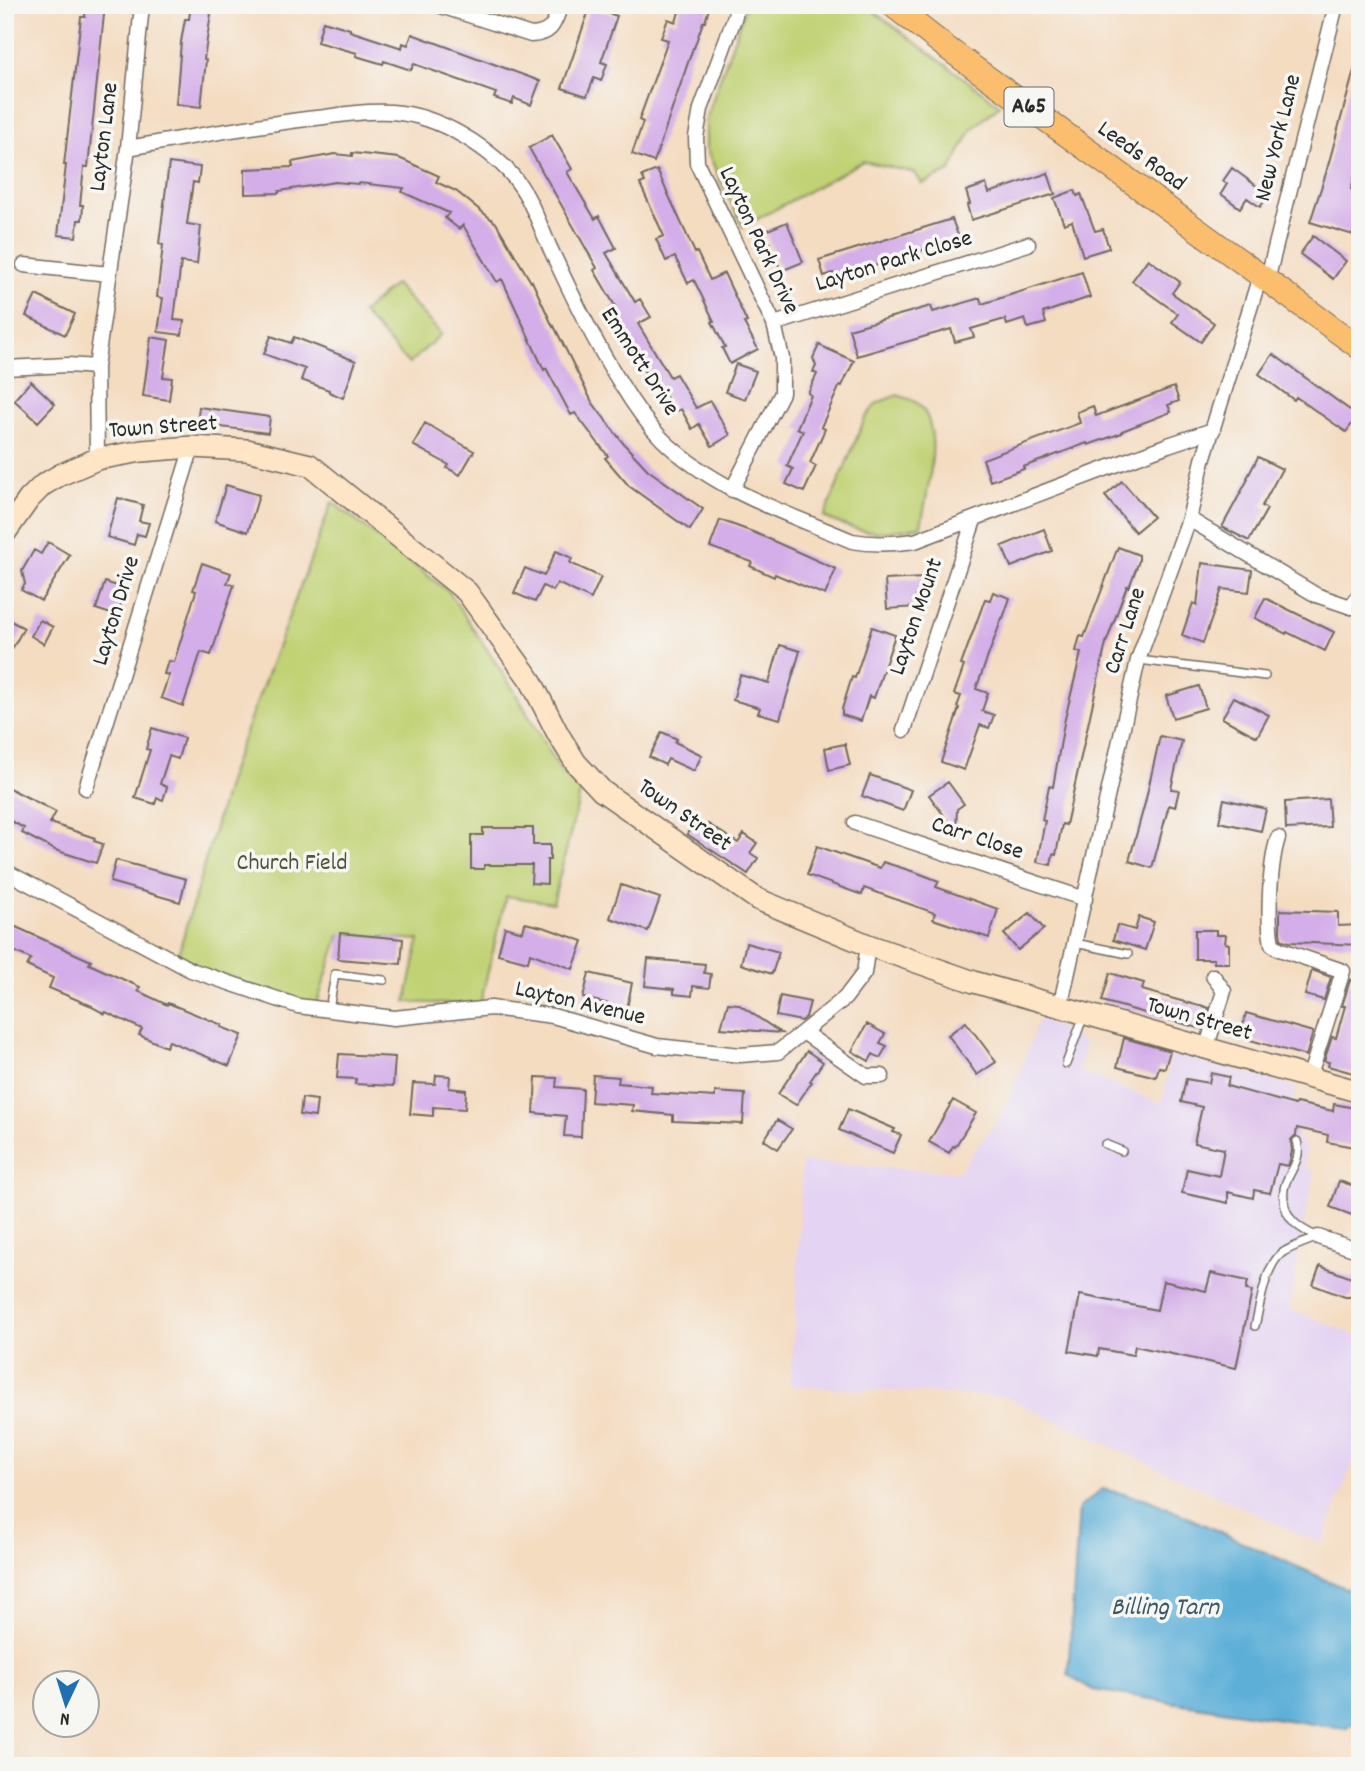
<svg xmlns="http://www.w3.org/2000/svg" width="1365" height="1771" viewBox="0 0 1365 1771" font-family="Dekko,sans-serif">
<rect width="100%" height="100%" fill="#f6f6f2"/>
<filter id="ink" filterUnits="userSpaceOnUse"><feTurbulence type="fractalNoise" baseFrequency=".0143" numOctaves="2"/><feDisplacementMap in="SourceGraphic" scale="14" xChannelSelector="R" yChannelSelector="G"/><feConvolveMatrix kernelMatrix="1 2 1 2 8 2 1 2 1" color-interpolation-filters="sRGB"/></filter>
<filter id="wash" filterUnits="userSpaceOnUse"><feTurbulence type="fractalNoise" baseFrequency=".00686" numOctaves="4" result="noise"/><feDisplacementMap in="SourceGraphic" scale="28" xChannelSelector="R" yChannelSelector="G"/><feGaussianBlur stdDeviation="1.57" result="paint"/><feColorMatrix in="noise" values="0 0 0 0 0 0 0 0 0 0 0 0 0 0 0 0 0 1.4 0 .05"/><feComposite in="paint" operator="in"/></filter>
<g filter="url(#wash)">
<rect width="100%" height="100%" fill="#f4dcc1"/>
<!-- built -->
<path fill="#e4d3f2" d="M1040,1017L1085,1043L1078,1071L1162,1104L1172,1052L1296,1087L1288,1123L1306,1149L1304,1167L1315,1173L1302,1230L1290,1309L1360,1337V1445L1321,1544L1005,1397L790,1386L796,1300L802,1162L958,1172L1004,1112Z"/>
<!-- green -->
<path fill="#c1d275" stroke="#767e50" stroke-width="2" d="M746,5H865L1000,105L972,129L950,171L922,184L915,173L863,161L743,227L723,187L706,148V119Z
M395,284L441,334L409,364L362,313Z
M897,395C903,397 912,399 917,403C946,427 926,494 921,526C880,535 862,535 824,517L865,418L877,403Z
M332,502L449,592L515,692L561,772L581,790L553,903L506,896L480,1005L406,1002L419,940L340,934L315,1009L176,962L233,765Z"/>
<!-- water -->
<path fill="#5dafd8" stroke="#446d82" stroke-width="2" d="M1102,1489L1147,1499L1360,1595V1719L1345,1729L1093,1690L1068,1675L1079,1508Z"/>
<g id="blocks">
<!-- building -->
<path fill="#d4aee8" d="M86,5H105L88,167H84L80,205H83L82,220H78L76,237L58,235L66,165H64L81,17H85Z
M191,5L212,7L204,59L206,60L201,107L176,104L181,42L185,19H189Z
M681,5H710L705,22H703L694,48H693L654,162L632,154L643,122L639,120L668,40L661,38L668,19L676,22Z
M590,7L617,16L601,62L607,64L601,81L594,78L587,96L562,88Z
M323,21L350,29V31L402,48L403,43L408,45L412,34L540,81L531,105L514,98L512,104L494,98L496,93L414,64L411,70L384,61L383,64L356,56L357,53L317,42Z
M1355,67H1360V157L1351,189L1360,192V237L1310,222L1326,173Z
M552,135L572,169L567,172L595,219L599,216L616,248L606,253L635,302L640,299L651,317L638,324L670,377L676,374L696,408L710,401L730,435L712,446L699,424L692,429L681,409L675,412L651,371L646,374L627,341L629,340L610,309L615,306L594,270L597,268L529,148Z
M352,153L399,158L439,176L436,182L456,191L496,223L531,282L532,281L553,327L554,326L592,402L623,443L648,470L703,509L690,530L629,486L605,458L608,456L575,413L571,415L546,368L544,370L502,279L497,282L463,225L459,229L445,218L449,213L402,192L404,188L359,183L358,184L335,182L279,191V193L245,194V169L293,167L292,162L335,154L352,156Z
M169,163L200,167L198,183L193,182L187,224L201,226L197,264L181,262L174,320L184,321L182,335L158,332L163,298L157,297L163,245L159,244Z
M1232,168L1269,195L1260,207L1247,198L1240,208L1221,194L1227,184L1223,181Z
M657,170L695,253L697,252L710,280L724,273L747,322L744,323L758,349L730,364L722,348L725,347L712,322L714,321L694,280L688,283L675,257L666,261L656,239L664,236L640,184L645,182L642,176Z
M1048,173L1055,194L971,220L967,205L970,204L966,191L986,184L989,193Z
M1075,190L1077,196L1081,194L1095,231L1103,229L1109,248L1083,256L1072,221L1064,224L1054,198Z
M952,219L959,238L835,279L833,273L824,276L819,260Z
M787,222L803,262L781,271L765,231Z
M1313,236L1346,261L1333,279L1300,254Z
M1148,259L1180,282L1172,293L1214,323L1201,342L1172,322L1178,314L1132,281Z
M1082,272L1090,297L1043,313L1046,323L1028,328L1025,319L1007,325L1005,319L971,329L974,337L955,342L951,329L857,356L849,329L931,306L933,312L980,298L982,304Z
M36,295L75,314L65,335L26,316Z
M271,336L291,343L294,337L356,361L343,398L329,392V390L301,380L305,369L264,354Z
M151,337L169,340L163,377L172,378L169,400L143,396Z
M819,345L854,361L842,386L840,385L821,427L825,429L810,463L816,466L804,492L786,484L793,469L787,466L803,431L797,428L811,395L808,393L817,374L813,372L816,366L813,358Z
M1273,354L1358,416L1346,432L1296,397L1294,400L1259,374Z
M736,364L756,371L745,399L725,392Z
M31,381L55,404L38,422L14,400Z
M1174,387L1179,401L1168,405L1171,412L1122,431V433L1088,445L1087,443L1023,467L1024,469L990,481L983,459L1080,423L1077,412L1093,406L1096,416Z
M199,407L270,417L268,433L197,424Z
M425,423L474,451L460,475L447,468L449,465L413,445Z
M1258,457L1282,469L1262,506L1267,509L1249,541L1222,527L1248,479L1247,478Z
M1122,481L1153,517L1135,532L1105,496Z
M226,485L259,495L248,532L215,521Z
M118,498L143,505L139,521L149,523L145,536L137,534L134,545L107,537Z
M720,520L753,532L836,569L825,595L775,574L774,577L750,566L752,562L710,547Z
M1044,529L1052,551L1011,567L1002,546Z
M48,542L70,555L41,601L21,590L25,584L22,571L34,550L41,554Z
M1118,547L1139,555V561L1129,587L1127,586L1106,643L1066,825L1062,824L1056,855L1053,854L1051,865L1037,862L1045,821L1042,820L1049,786L1053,787L1064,723L1081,653L1076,651L1080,636L1084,637Z
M556,551L572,558L570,563L601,577L591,599L557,583L553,591L543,586L535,602L514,593L525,568L544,576Z
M202,563L231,573L227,583L234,585L211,655L201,652L183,706L161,698L169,675L164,674L168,661L174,662L196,591L193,590Z
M1202,563L1252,570L1249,592L1222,589L1203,643L1182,635L1193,603L1197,605Z
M923,578L924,595H916V607L887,609L885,580Z
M105,582L126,589L117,616L96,609Z
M993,592L1010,598L1003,618H1002L976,689L988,693L982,711L994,715L989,728L980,725L964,770L941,762L959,708L957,707L961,696L954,694L964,666L961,665L985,599L990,600Z
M1265,598L1334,632L1325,651L1287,632L1286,634L1255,618Z
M5,618L24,628L5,661Z
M40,620L53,627L44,644L31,636Z
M872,627L895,635L874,698L869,696L861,721L842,715V709L852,677L855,678Z
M780,645L800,651L780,719L758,713L760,708L733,700L740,675L769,683Z
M1199,686L1206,708L1173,718L1166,696Z
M1234,697L1269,715L1257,737L1222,718Z
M152,728L184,738L178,759L169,756L160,784L167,787L163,800L157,798L155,804L135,798L150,750L146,749Z
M662,732L677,739L675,742L702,755L694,771L668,759L665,765L649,757Z
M1160,736L1182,741L1171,789L1179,790L1175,807L1169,805L1152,868L1129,861L1145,803Z
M845,744L850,765L829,770L825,748Z
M870,775L911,790L903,811L862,796Z
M948,782L964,804L957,809L956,832L929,795Z
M5,786L56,812L50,823L95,838L94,841L103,844L96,863L55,850L22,833L24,828L5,818Z
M1224,799L1266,809L1261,831L1219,822Z
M1328,799L1330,827L1286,829L1285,802Z
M694,822L705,829L708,824L738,843L744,834L757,843L750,853L758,858L748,874L687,834Z
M483,828H533V845H550V860H547V884L531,883L532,865H484V869H471V835H483Z
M817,846L880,868L883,862L918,873L939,881L936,887L998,909L989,938L933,919L935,913L864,888L862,895L807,875Z
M116,860L186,879L180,902L110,882Z
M621,885L660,898L648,931L610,918Z
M1280,910L1338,912V926L1360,925V945L1289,942L1283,940L1281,939L1280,932Z
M1030,913L1044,929L1018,950L1004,934Z
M1139,917L1154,922L1145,950L1113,940L1117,925L1135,930Z
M5,922L91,961L89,964L140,987L138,991L167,1005L168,1003L222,1025L221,1027L242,1035L229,1066L169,1041L166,1047L139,1035L142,1029L106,1012L105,1014L92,1007V1006L49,988L53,978L27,966L31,959L5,947Z
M525,923L546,928L583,941L573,969L530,953L528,962L498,954L505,927L523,932Z
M1195,930H1216V935H1226L1225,943L1229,944V963H1214V959H1195Z
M340,933L403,939L401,964L338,959Z
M746,943L779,952L772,974L741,964Z
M648,959L705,964L704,973L711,974L709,988L693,986L692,996L674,994V989L645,986Z
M1312,970L1331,977L1324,1000L1305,995Z
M1356,970H1360V1033L1356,1046L1360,1047V1075L1328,1066L1329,1062L1324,1061L1332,1037L1336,1038L1345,1006H1342L1350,980L1353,981Z
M589,973L632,983L627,1008L583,998Z
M1110,973L1144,983L1142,990L1199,1006L1200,1005L1209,1008L1202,1029L1102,1001Z
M780,996L810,1002L806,1017L801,1021L776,1016Z
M728,1003L738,1004L781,1033L721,1028Z
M1246,1013L1313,1032L1306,1056L1240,1037Z
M966,1022L996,1062L977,1075L948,1035Z
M867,1024L885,1034L880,1043L887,1046L880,1058L873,1054L869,1061L852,1051Z
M1124,1038L1170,1051L1165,1068L1159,1067L1156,1077L1117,1067Z
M807,1051L823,1062L810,1081L812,1082L796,1105L778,1094Z
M339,1054L395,1057L393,1086L355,1084L356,1079L337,1078Z
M1211,1073L1229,1077L1227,1086L1295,1105L1296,1103L1333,1111L1334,1104L1360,1109L1354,1147L1327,1142L1328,1135L1297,1128L1296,1135L1291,1140L1292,1151L1290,1160L1288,1166L1278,1164L1270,1193L1254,1190L1253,1198L1228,1192V1203L1182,1193L1187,1169L1219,1176L1224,1149L1194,1143L1202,1107L1181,1102L1186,1079L1209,1083Z
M436,1075L450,1076L449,1088L466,1090L465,1109L433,1107V1116L410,1114L413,1083L435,1084Z
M593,1075L619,1077L618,1083L652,1086L651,1093L715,1097V1092L745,1094L743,1124L673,1121V1115L632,1111L633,1105L591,1102Z
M536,1077L557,1078L556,1087L583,1089L581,1137L564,1136L566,1116L534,1113Z
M302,1098L317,1100L315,1117L300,1115Z
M953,1100L976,1113L955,1147L953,1146L949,1153L929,1142Z
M848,1109L895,1129L893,1132L901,1135L893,1153L839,1130Z
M777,1120L792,1129L778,1149L764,1140Z
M1339,1181L1360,1188V1218L1330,1207Z
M1320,1266L1357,1280L1351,1297H1345L1313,1285Z
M1211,1273L1248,1281L1246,1290L1252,1291L1236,1368L1135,1346L1133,1355L1099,1349L1098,1356L1069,1351L1080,1295L1157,1310L1163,1281L1206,1291Z"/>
</g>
</g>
<g filter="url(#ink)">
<use href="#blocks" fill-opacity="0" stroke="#716960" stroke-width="2"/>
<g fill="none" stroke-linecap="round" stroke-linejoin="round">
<defs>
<path id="lane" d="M1139,660L1265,676
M1075,943L1128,954
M329,1010L335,974L384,980
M1066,1064L1084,1015
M1297,1141C1302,1157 1292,1169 1286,1182C1284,1187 1283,1193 1284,1199C1285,1220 1300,1229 1318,1237
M1105,1144L1122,1151
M1255,1326C1260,1306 1265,1266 1282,1253C1292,1246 1307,1242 1318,1237"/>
<path id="street" d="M438,5L531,35C553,34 554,23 561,5
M128,148C191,137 253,125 316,118C344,115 373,109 401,113C446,119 504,155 526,195C535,211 542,230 550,248C572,295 593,340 621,384C633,404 645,422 662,439C714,490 786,513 852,541C874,545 893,544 915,541L1168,445L1213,430
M24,265L109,274
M1267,281L1336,5
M774,324L1028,244
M5,368L68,365L96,367
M97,459L96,367L128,148L142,5
M732,490L782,393V358L774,324L697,163L696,137L701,109L735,16L737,5
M1189,519L1316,595L1351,607L1360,593
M904,730L974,520
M86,788L192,447
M855,823L1085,899
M1278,838C1270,862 1267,919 1272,944L1279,949L1343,971L1309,1078
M5,871L191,970L298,1006L394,1018L491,1008L553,1016L657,1046L740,1055L778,1052L845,998L864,973L868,945
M1060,1007L1138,660L1189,519L1203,460L1260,276
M803,1032L866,1076H882
M1206,1049L1224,991L1213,976
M1318,1237L1360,1251"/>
<path id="secondary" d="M5,533L29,499L43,485L60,475L97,459L142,451L192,447L247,450L310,465L467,592L531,681L558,734L576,763L602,791L757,899L868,945L974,982L1360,1092"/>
<path id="primary" d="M892,5L947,48L1360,348"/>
</defs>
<!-- lane casing -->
<use href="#lane" stroke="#716960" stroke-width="10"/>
<!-- street casing -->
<use href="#street" stroke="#716960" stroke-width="17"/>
<!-- secondary casing -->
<use href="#secondary" stroke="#716960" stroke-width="24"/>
<!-- primary casing -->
<use href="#primary" stroke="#716960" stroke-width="25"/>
<!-- lane -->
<use href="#lane" stroke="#fff" stroke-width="7"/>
<!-- street -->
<use href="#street" stroke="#fff" stroke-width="14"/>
<!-- secondary -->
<use href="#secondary" stroke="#fde5c5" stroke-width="21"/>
<!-- primary -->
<use href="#primary" stroke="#fbbe6e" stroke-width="23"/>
</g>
</g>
<g text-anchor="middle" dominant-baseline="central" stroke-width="7" stroke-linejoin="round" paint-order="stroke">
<!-- shield labels -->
<rect fill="#f6f6f2" stroke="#686867" stroke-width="2" x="1004.5" y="87.5" width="49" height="39" rx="5"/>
<g font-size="23" font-weight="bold" fill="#2b2b2b">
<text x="1029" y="107">A65</text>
</g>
<!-- street labels -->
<g font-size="24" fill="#2b2b2b" stroke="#f6f6f2">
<text transform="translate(105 137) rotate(-83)">Layton Lane</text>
<text transform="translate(1279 138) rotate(-76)">New York Lane</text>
<text transform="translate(1141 157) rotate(36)">Leeds Road</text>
<text transform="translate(758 241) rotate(65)">Layton Park Drive</text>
<text transform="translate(894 262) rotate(-17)">Layton Park Close</text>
<text transform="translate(639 362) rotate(57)">Emmott Drive</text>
<text transform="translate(163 428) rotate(-4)">Town Street</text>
<text transform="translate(117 611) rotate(-73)">Layton Drive</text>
<text transform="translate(917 617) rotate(-71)">Layton Mount</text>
<text transform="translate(1126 631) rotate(-72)">Carr Lane</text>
<text transform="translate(684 816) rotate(35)">Town Street</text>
<text transform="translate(977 839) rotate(18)">Carr Close</text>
<text transform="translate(580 1004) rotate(13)">Layton Avenue</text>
<text transform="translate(1199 1020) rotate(16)">Town Street</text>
</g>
<!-- park labels -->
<g font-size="24" fill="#50553e" stroke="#f6f6f2">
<text x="292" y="864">Church Field</text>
</g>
<!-- water labels -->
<g font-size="26" font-style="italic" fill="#3c5968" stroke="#f6f6f2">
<text x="1165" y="1608">Billing Tarn</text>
</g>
</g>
<!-- margin -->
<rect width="1365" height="1771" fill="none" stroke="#f6f6f2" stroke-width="28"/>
<!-- north arrow -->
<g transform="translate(66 1704) rotate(184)"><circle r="33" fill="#f6f6f2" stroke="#a5a5a2" stroke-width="2"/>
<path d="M0-5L12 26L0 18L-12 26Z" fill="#1f6fb2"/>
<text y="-10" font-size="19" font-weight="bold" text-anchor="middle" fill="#2b2b2b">N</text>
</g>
</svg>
